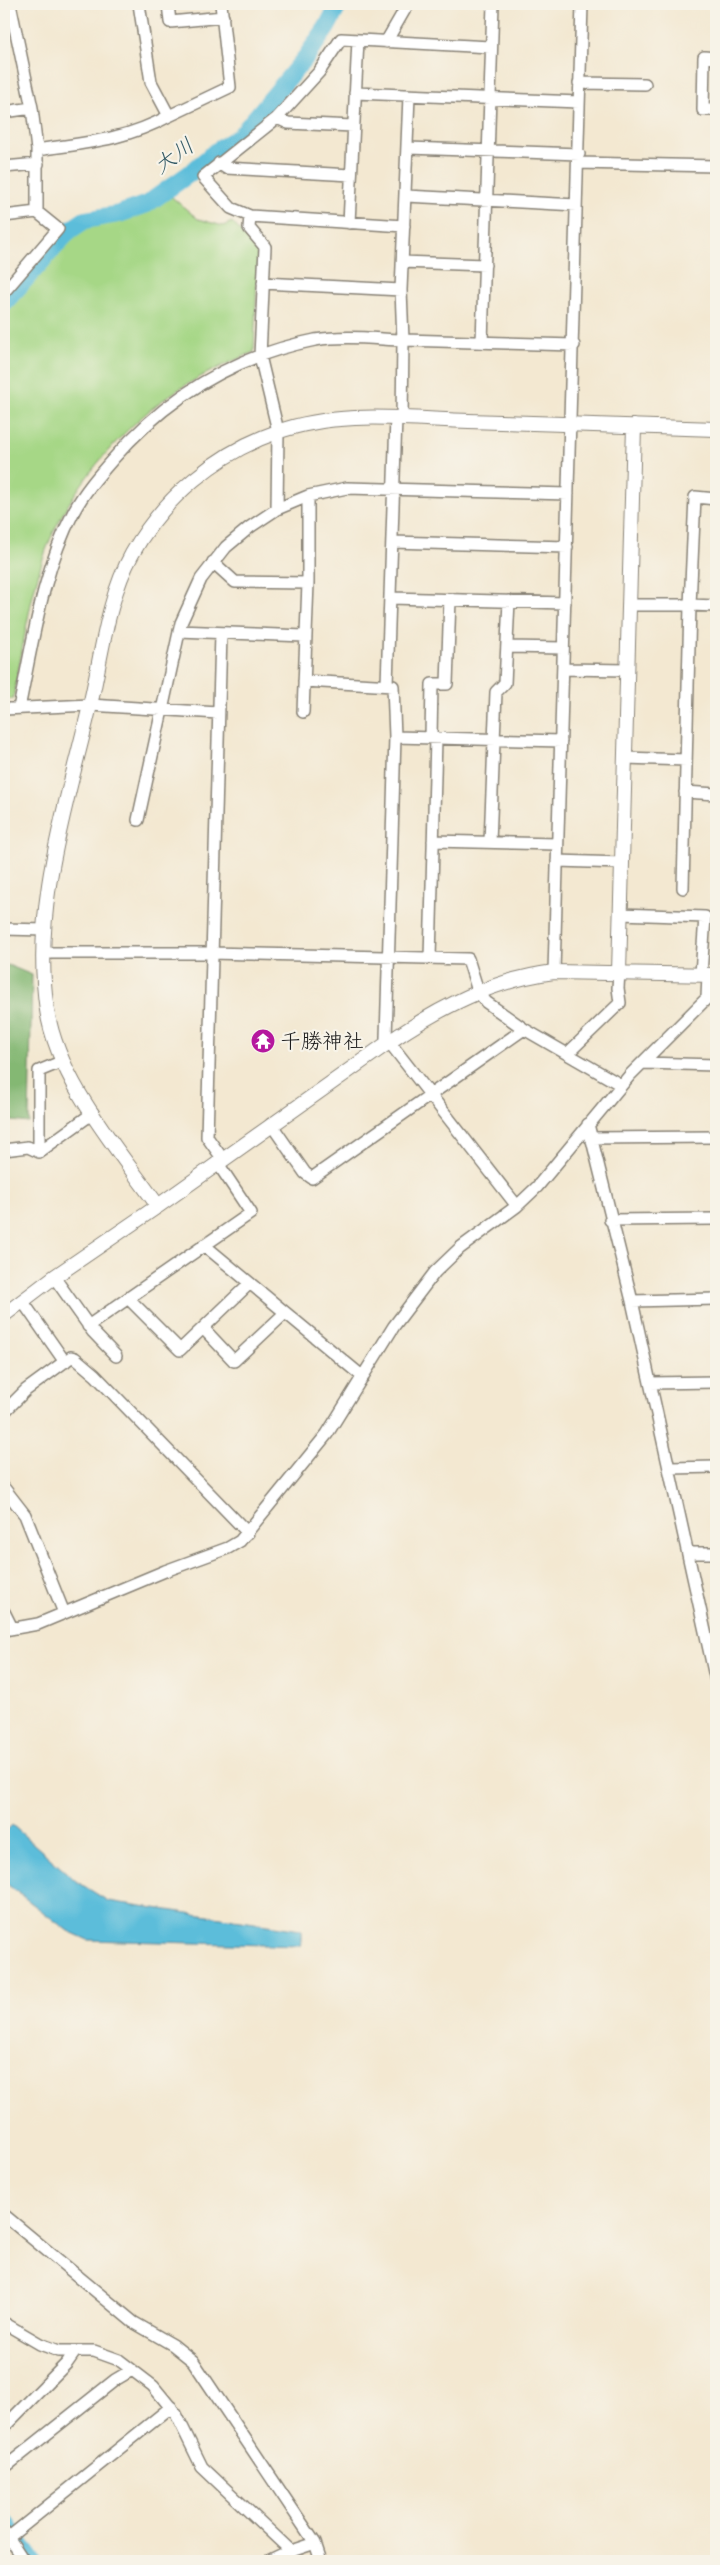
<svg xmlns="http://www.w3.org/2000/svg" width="720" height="2565" viewBox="0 0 720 2565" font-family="Caveat,'Klee One',sans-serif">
<rect width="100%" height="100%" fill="#f7f3e8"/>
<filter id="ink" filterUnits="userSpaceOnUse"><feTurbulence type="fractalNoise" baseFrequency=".02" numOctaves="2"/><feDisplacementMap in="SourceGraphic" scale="10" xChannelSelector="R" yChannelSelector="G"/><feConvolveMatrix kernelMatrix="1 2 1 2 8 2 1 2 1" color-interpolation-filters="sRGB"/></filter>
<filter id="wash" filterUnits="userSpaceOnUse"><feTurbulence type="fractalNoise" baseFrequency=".0096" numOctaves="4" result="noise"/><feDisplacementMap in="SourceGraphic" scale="20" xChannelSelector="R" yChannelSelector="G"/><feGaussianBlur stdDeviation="1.12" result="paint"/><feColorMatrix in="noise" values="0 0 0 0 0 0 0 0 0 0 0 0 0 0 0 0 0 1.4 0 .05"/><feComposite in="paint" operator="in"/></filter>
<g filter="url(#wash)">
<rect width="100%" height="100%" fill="#f3e8d1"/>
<!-- green -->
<path fill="#a6d786" stroke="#617a51" d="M167,193L198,219L223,226L232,222L258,250L254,352C225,364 197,377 170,395C119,430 67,493 46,550C29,598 23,649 13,699H4V306L71,232L86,222L120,215L148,205Z"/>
<!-- forest -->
<path fill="#84b873" stroke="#506a48" d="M8,965L32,975L29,1123L4,1120V967Z"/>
<!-- water -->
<path fill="#5bbdda" stroke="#3c6c7b" d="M12,1825L76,1881L108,1901L301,1930V1946L88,1940L68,1931L4,1882V1833Z"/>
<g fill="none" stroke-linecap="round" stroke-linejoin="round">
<!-- river -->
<path stroke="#5bbdda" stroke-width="18" d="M4,303L70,230L85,220L119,214L147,204L189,174L215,152L240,136L306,57L327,27L339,4
M4,2521L32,2561"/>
</g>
</g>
<g filter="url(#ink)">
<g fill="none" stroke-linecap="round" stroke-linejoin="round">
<defs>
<path id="minor" d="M168,4L170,22L223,17
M386,42L408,4
M716,58L704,57L703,110H716
M579,83L645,84
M355,93L579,102
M4,112L32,108
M169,116L230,87L221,4
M277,118L288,123L353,126
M408,148L579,154
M37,150C84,143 126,140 169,116L151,82L139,4
M219,163L226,168L351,175
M578,163L716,166
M4,167L38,164
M406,196L576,205
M4,216L37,212V150L32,108L10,4
M250,216L249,228L265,247L260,356L278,431L277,509
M349,223L358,40
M404,226L250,216L231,208L203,177L277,118L319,72L341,39L490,47
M402,262L485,265
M263,283L401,290
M4,292L58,229L37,212
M482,342L493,4
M402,419L403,340L401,290L409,96
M392,542L567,547
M213,562L235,582L308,583L303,712
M308,583V496
M391,598L565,603
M629,605H690L695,497L716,499
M179,631L304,636
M221,634L207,1137L222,1158
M508,647L563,648
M564,669L627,670
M304,681L393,686L395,737L386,1038L517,1206
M387,684L396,418
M19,708C33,641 42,572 74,511C84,492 99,475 113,459C167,397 234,356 315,340C345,335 375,339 404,340C460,342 517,343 574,345
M4,709L90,705L218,713
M395,737L561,741
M431,737L432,684H447L450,599
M625,758L686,760
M685,792L716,794
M138,820L181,623L201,579L226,547L250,527L277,509L308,496L347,488L568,494
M433,841L557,844
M490,842L496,692L505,683L509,601
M557,861L622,863
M683,888L690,605L716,606
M620,914L705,917L701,974
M4,929L45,930
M44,953H211L468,959L478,991L486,1002L524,1029
M430,958L436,739
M554,972L582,4
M567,1054L620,1003L618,988L619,972
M644,1063L716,1065
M271,1124L305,1173L312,1178L524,1029L621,1085
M588,1124L632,1301L716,1681
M590,1138L716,1137
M4,1150L28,1147L39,1152L93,1113
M39,1152V1071L63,1061
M610,1220L716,1219
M204,1245L363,1377
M54,1277L93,1332L116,1356
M129,1299L180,1350L250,1283
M632,1301L716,1299
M23,1302L65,1362
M88,1326L251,1213L217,1162
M203,1328L234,1361L285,1313
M650,1383L716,1382
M4,1412L26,1390L71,1357L75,1358L95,1375L248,1533
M671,1468L716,1467
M4,1488L25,1515L64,1613
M689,1553H716
M4,1612L12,1628
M4,1630L38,1624L165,1571L228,1548L240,1541L327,1434L394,1326L435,1272L460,1248L517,1206L537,1187L630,1075L707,998L708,974
M4,2215L133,2322L173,2345L193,2361L315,2543L321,2561
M4,2323L40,2344L59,2351H94L119,2360L153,2386L176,2414L202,2467L291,2551
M4,2427L67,2363L74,2353
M4,2468L115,2380L132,2370
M4,2531L24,2561
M8,2538L171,2407
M268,2561L285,2553L315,2543"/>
<path id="tertiary" d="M619,972L634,426
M158,1206L389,1042C441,1007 492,980 554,972L716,975
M4,1315L54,1277L158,1206C117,1148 58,1081 47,1010C31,906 68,801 91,701C102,653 108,597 132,554C163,498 217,453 277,432C338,410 406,419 469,421C552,423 634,426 716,429"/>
</defs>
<!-- minor casing -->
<use href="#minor" stroke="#888276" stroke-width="14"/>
<!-- tertiary casing -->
<use href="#tertiary" stroke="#888276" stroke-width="16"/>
<!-- minor -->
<use href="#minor" stroke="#fff" stroke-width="11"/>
<!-- tertiary -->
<use href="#tertiary" stroke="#fff" stroke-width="14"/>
</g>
</g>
<!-- icons -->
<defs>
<symbol id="temple-disc" viewBox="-11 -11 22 22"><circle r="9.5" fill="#b5179e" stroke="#f7f3e8"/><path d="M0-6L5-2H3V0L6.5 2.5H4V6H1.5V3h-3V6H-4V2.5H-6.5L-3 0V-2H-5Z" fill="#fff"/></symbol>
</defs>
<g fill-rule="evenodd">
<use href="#temple-disc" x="249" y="1027" width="28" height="28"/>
</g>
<g text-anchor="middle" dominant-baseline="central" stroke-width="4.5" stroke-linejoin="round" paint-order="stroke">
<!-- poi labels -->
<g font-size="21" fill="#1c1c1c" stroke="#f7f3e8" text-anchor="start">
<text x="280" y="1041">千勝神社</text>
</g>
<!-- water labels -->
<g font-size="22" font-style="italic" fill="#355c68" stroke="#f7f3e8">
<text transform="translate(174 156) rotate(-36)">大川</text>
</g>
</g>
<!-- margin -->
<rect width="720" height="2565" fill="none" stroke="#f7f3e8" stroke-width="20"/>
</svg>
